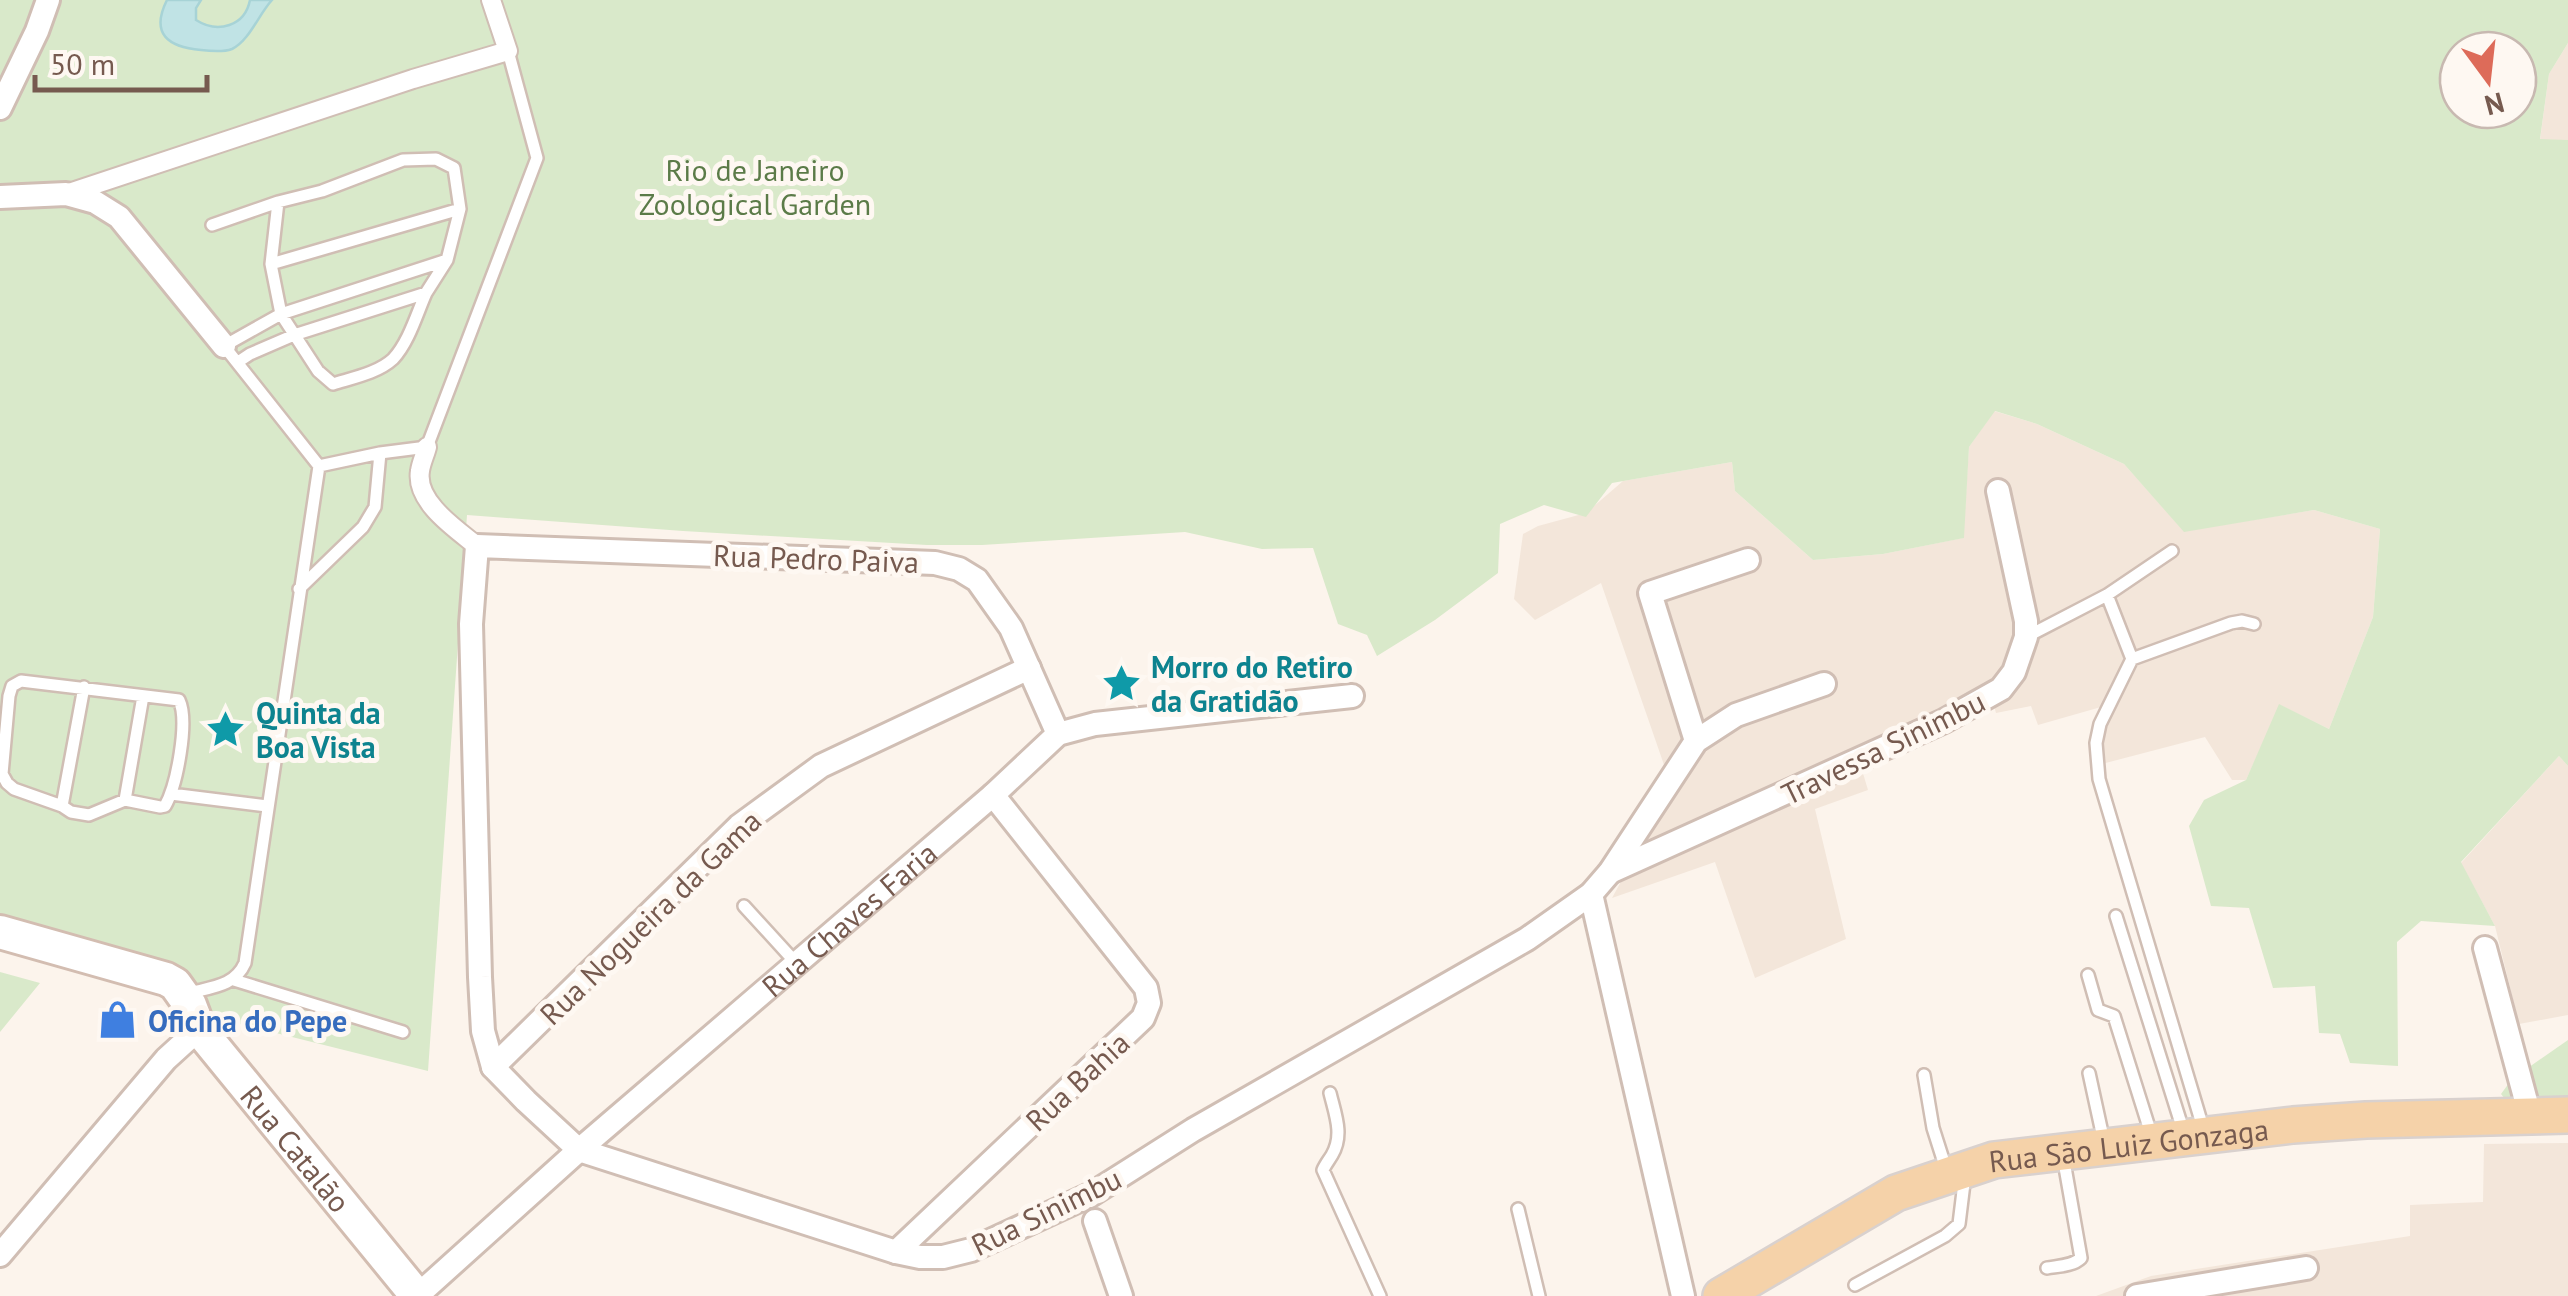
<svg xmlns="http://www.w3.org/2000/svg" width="2568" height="1296" viewBox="0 0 2568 1296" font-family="'PT Sans',sans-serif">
<rect width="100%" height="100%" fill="#fcf4ec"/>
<!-- residential -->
<path fill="#f3e6da" d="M2568,43V140H2540L2549,74Z
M1994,411L2037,424L2124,464L2184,531L2314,510L2380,529L2373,617L2329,729L2280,705L2246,780H2232L2205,737L2098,765L2108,705L2038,725L2031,706L1996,713L1992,698L1856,750L1868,790L1815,809L1846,939L1755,978L1715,862L1612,898L1672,788L1601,583L1535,620L1514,599L1523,534L1538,526L1586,513L1623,481L1732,462L1735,491L1813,560L1883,554L1963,538L1969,447Z
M2559,756L2568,766V1015L2519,1024L2495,926L2461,863Z
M2568,1143V1296H2096L2151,1276L2410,1236V1205L2483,1202L2484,1144Z"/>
<!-- green -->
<path fill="#d9e9ca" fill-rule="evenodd" d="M0,0H2568V43L2549,74L2540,139L2568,140V766L2559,756L2461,862L2495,926L2421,921L2397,942L2398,1066L2350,1063L2340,1034L2319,1033L2315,986L2273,988L2249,908L2211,906L2189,826L2204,800L2246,780L2279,704L2329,729L2373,617L2380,529L2314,510L2184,532L2124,464L2037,424L1995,411L1969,447L1964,538L1883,554L1813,560L1735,491L1732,462L1612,483L1586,517L1544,505L1500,524L1498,573L1435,620L1377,656L1367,635L1338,624L1313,548L1262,549L1185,532L982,545H927L683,531L467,515L428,1071L208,1016L184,981L0,927ZM2458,50H2518V110H2458Z
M0,972L40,983L0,1032Z
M2568,1040V1113L2515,1111L2501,1094L2512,1079Z"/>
<!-- water -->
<path fill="#c0e3e5" stroke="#a7d3d6" stroke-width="2.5" d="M167,0H201L196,8V20C218,34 245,26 250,0H272C259,14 249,41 232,49C224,52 209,51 201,50C168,47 150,34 167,0Z"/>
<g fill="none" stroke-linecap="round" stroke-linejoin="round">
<defs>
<path id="service" d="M278,202L271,264L281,314L318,371L333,384C352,378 378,373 393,359C409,342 417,313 426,293
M212,225L278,202L322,191L403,160L436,159L454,168L460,209L447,260L426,293L294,335L250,354L238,362
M447,260L281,314L224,346L319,466L380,453L427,447L537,158L508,51
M271,264L460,209
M299,589L363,527L375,507L380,453
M2107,595L2132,659L2231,623L2242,621L2254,624
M2026,637L2107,595L2172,551
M2132,659L2100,724L2096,743L2099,779L2204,1131
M21,681L179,700C189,721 177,785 165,806L160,807L125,800L89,815L71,812L62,806L14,789L7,783L2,774L9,696L12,686Z
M171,794L267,806
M125,800L143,696
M62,806L84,687
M744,906L797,964
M2116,916L2184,1133
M2088,975L2098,1010L2114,1016L2152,1137
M234,980L403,1032
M189,993C212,987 235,986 245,963L319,466
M2089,1073L2104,1142
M1924,1075L1933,1128L1947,1172
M1330,1093C1335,1114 1344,1135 1332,1155C1329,1160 1325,1165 1323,1170L1380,1296
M1518,1209L1539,1296
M2047,1268C2058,1266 2073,1266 2081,1258L2063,1156
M1855,1285L1945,1236L1959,1224L1965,1175"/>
<path id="pedestrian" d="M66,194L413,79L508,51L491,0
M427,447C425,455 421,463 420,471C415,502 456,529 477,546"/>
<g id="minor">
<path d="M0,108L37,31L48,0"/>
<path d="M0,197L66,194L95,202L119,217L224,346"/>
<path d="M1058,734L1011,628L977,580L959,569L935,563L477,546L471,624L480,977L483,1031L493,1067L526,1101L579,1150L896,1252L920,1257H943L971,1250L1092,1194L1193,1130L1527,939L1591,894L1610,872L1696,741L1736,715L1824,684"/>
<path d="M1696,741L1650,593L1748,560"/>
<path d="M1610,872L1944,721L2001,689L2014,672L2026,637V621L1998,491"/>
<path d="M1591,894L1683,1296"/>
<path d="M2485,948L2530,1116"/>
<path d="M493,1067L739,826L821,766L1029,668"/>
<path d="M1095,1221L1121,1296"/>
<path d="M896,1252L1143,1018L1149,1003L1146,988L993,795"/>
<path d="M0,1255L166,1059L199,1029"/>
<path id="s1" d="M418,1295L579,1150L993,795L1058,734L1095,724L1352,696"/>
<path d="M2137,1296L2306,1268"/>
</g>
<g id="secondary">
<path id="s2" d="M0,932L166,979L175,984L190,1005L199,1029L417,1296"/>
</g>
<g id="primary">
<path id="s3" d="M1721,1296L1896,1193L1994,1160L2293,1125L2366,1120L2568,1115"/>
</g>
</defs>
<!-- service casing -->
<use href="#service" stroke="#d0beb4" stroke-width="16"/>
<!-- pedestrian casing -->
<use href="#pedestrian" stroke="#d0beb4" stroke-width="22"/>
<!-- minor casing -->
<use href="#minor" stroke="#d0beb4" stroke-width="28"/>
<!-- secondary casing -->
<use href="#secondary" stroke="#d3bdb1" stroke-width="38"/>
<!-- primary casing -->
<use href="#primary" stroke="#d9d1ce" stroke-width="40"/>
<!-- service -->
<use href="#service" stroke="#fff" stroke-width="11"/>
<!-- pedestrian -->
<use href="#pedestrian" stroke="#fff" stroke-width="18"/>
<!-- minor -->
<use href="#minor" stroke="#fff" stroke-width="22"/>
<!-- secondary -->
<use href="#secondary" stroke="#fff" stroke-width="32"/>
<!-- primary -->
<use href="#primary" stroke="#f5d2a9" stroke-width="35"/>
</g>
<!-- icons -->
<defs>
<symbol id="sight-bare" viewBox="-9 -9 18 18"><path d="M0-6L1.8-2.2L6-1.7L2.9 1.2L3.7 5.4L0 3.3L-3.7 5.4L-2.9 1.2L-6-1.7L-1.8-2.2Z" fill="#0f9aa8" stroke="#fef8f2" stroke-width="2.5" paint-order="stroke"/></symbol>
<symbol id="shop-bare" viewBox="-9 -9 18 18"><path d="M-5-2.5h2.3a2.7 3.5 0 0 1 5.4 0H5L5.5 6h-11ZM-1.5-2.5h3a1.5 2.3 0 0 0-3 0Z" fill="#3f7fe0" stroke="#fef8f2" stroke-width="2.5" paint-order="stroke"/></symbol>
</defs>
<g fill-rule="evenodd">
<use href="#sight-bare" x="1094" y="656" width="55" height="55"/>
<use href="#sight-bare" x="198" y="702" width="55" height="55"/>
<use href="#shop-bare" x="90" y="992" width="55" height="55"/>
</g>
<g text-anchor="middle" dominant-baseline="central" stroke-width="10" stroke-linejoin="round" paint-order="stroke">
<!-- park labels -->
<g font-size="30" fill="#5b7b48" stroke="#fef8f2">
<text x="755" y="169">Rio de Janeiro<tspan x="755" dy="34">Zoological Garden</tspan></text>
</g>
<!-- street labels -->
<g font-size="30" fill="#765a4f" stroke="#fef8f2">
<text transform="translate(816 558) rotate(2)">Rua Pedro Paiva</text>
<text transform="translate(1883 747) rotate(-26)">Travessa Sinimbu</text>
<text transform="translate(650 917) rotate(-44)">Rua Nogueira da Gama</text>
<text stroke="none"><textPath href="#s1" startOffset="572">Rua Chaves Faria</textPath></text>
<text transform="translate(1077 1081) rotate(-43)">Rua Bahia</text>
<text stroke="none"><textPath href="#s3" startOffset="442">Rua São Luiz Gonzaga</textPath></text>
<text stroke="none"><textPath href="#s2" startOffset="388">Rua Catalão</textPath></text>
<text transform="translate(1046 1211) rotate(-26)">Rua Sinimbu</text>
</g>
<!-- culture labels -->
<g font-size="30" font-weight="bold" fill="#0d838f" stroke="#fef8f2" text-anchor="start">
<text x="1151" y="666">Morro do Retiro<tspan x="1151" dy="34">da Gratidão</tspan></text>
<text x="256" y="712">Quinta da<tspan x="256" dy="34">Boa Vista</tspan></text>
</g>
<!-- shop labels -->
<g font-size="30" font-weight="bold" fill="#366cbe" stroke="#fef8f2" text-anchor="start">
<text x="148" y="1020">Oficina do Pepe</text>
</g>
</g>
<!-- north arrow -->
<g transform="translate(2488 80) rotate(165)"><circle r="48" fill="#fef8f2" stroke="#c8b9b1" stroke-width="2.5"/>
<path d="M0-8L18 38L0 25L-18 38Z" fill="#dd6b59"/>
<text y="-15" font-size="28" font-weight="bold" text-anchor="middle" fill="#765a4f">N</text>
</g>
<!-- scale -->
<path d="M35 75v15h172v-15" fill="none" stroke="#765a4f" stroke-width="5"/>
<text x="50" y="75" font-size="30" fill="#765a4f" stroke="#fef8f2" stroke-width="8" paint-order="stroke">50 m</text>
</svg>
